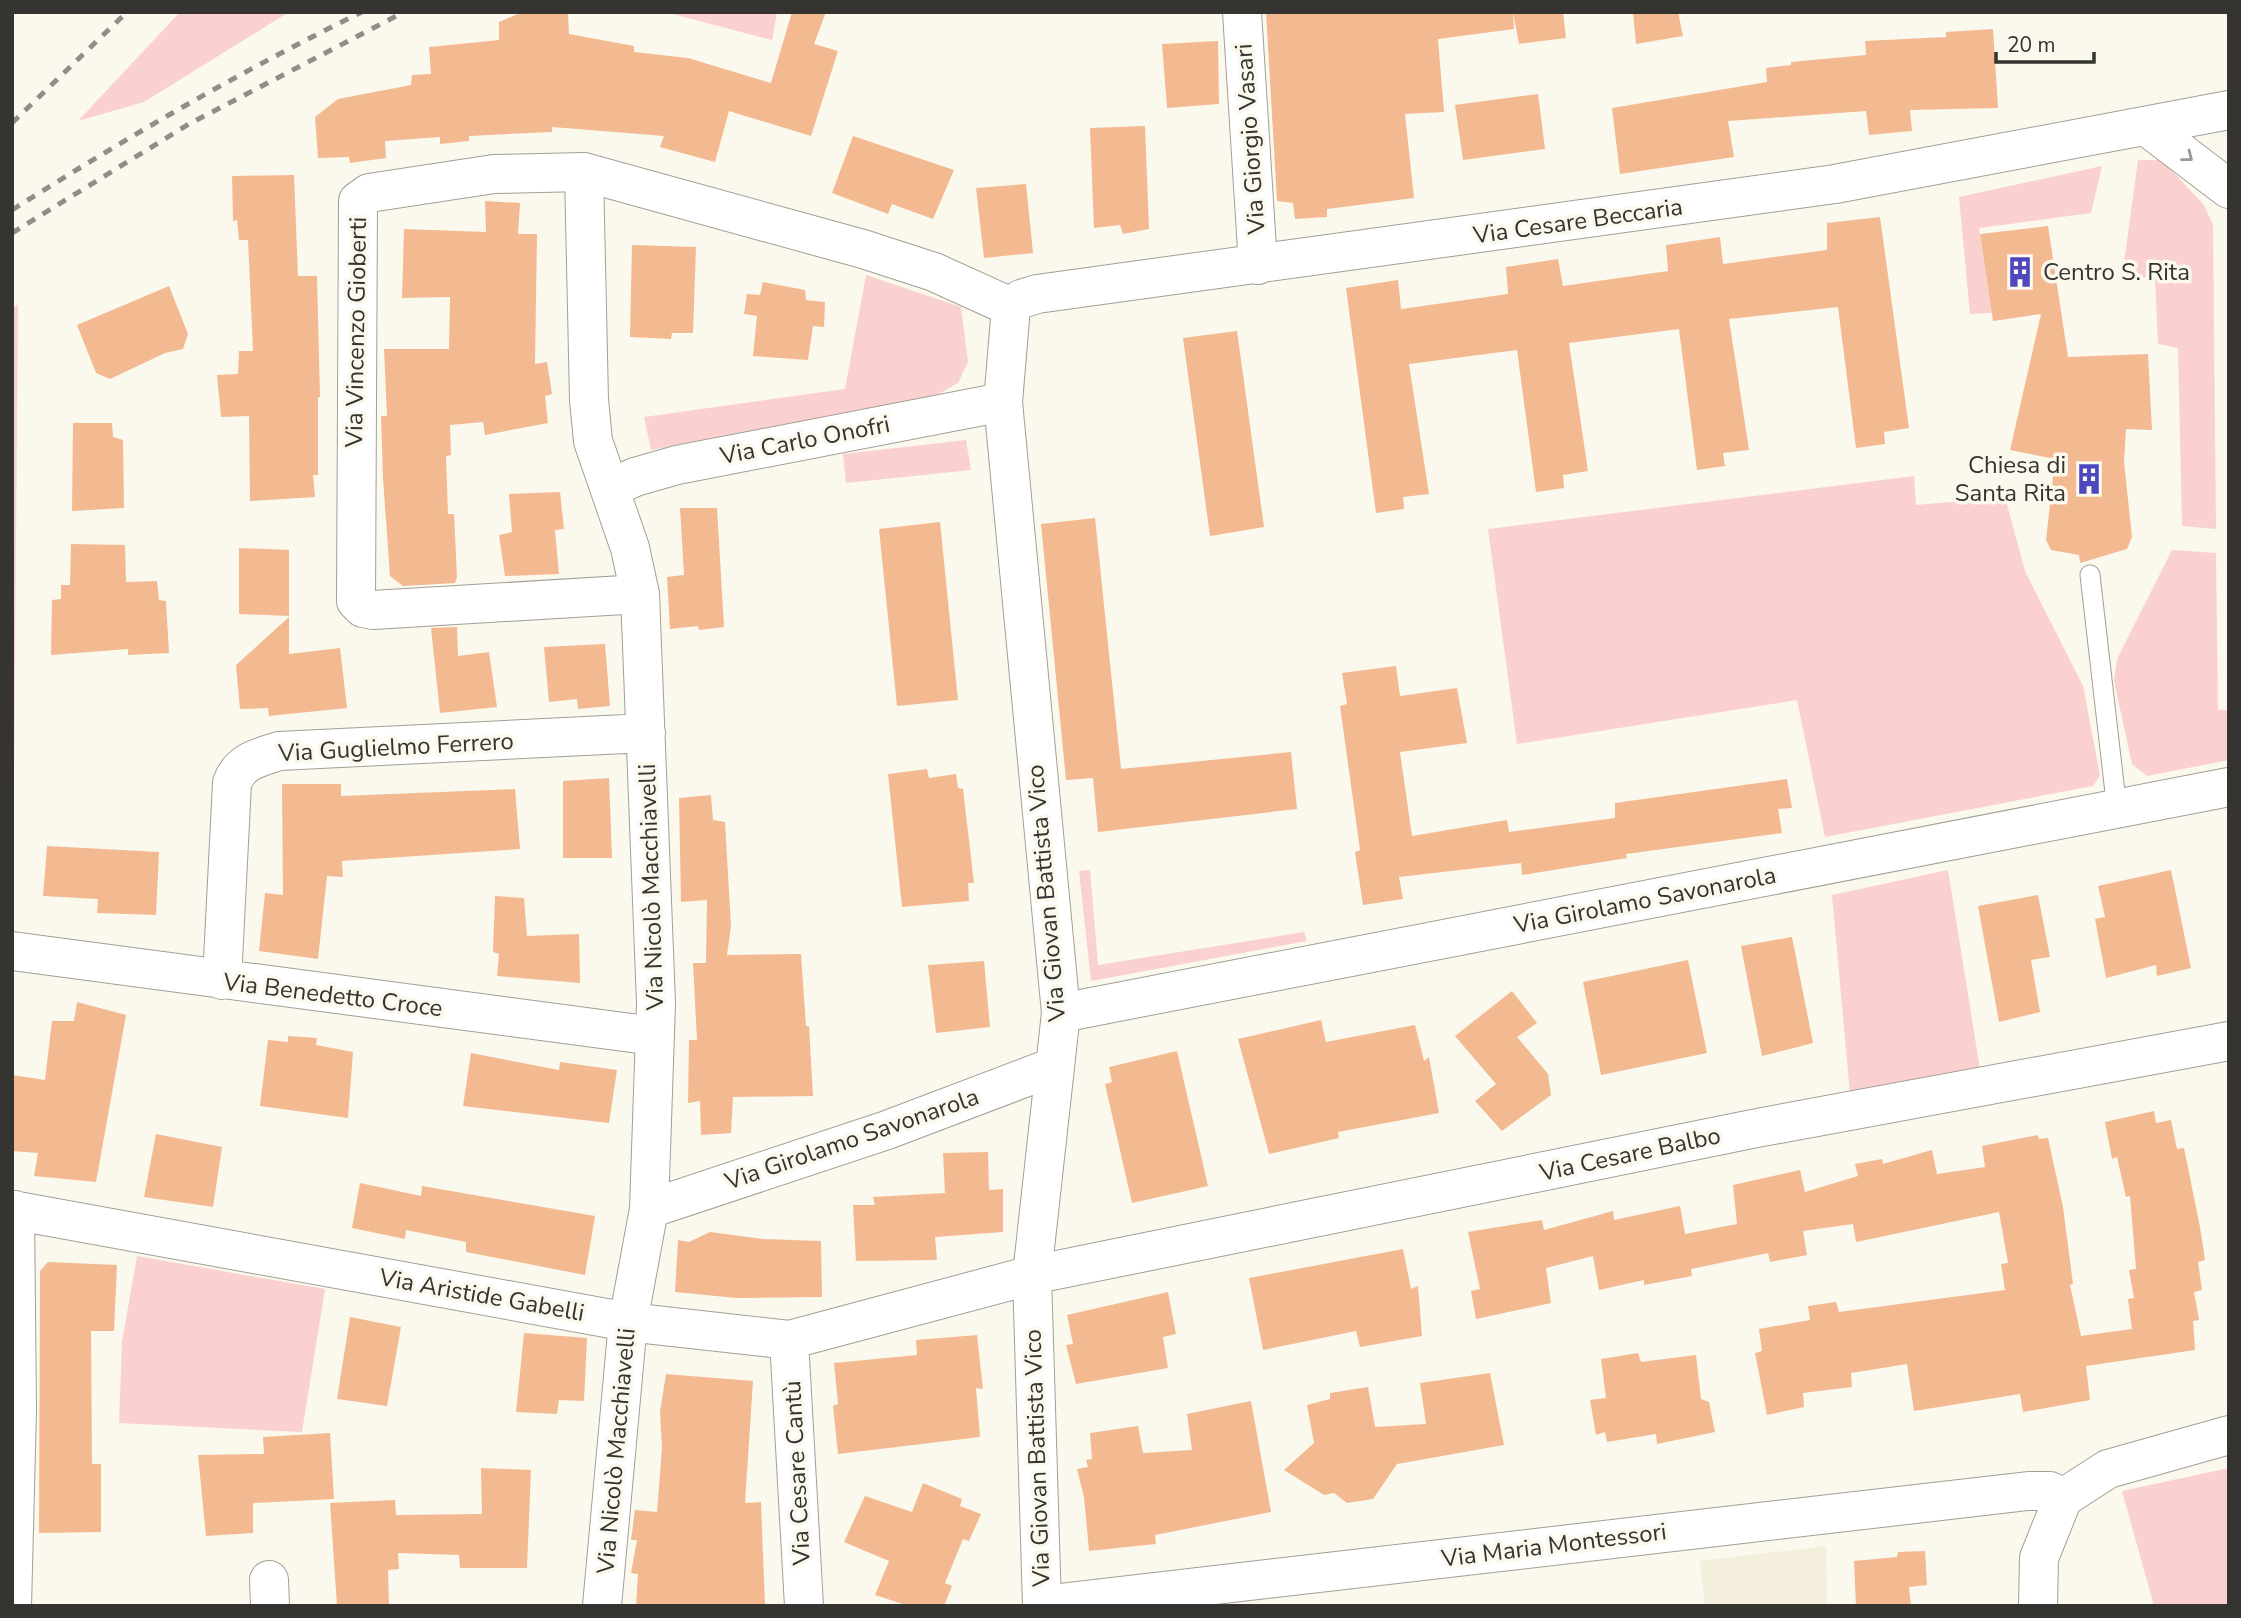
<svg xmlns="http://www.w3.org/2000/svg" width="2241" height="1618" viewBox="0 0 2241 1618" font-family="'Nunito Sans',sans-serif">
<rect width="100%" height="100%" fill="#fbf8ee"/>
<!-- built -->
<path fill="#f4eedd" d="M1826,1546L1827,1606H1705L1700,1561Z"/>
<!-- green -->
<path fill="#fad1ce" d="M180,12H289L144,102L78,121Z
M665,12H777L772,40Z
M2138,160H2162L2204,205L2213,225L2216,529L2182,526L2178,348L2158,344L2155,277L2122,278Z
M2102,166L2091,213L1979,228L1992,313L1970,314L1959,197Z
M866,275L961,307L968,362L958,383L935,396L651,450L644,417L845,389Z
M18,304L14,784L12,309Z
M966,440L971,470L846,483L843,454Z
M1914,476L1916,505L2005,497L2025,571L2083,686L2100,775L2093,786L1825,837L1797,700L1517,744L1488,529Z
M2172,550L2216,553L2218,710H2229V760L2147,776L2132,764L2114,681L2117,659Z
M1090,870L1098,965L1304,932L1307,941L1091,981L1079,871Z
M1948,870L1980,1069L1850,1094L1832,895Z
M137,1256L325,1289L302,1432L119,1423L122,1342Z
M2229,1468V1606H2154L2122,1491Z"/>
<!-- building -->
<path fill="#f3ba91" d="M792,12H826L814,44L838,51L811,136L729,111L715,162L660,147L664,136L552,127V132L469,136V141L440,144V137L385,141L386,158L350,163L349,157L318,158L315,117L338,99L411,85L412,75L431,74L429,47L499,40V22L520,13L568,14L569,34L634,46V52L688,58L771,83Z
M1266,12H1513L1514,29L1438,39L1444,112L1405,114L1414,198L1327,209V217L1295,219L1293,203L1277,201Z
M1513,12H1563L1566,38L1519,44Z
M1633,12H1678L1683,36L1636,44Z
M1993,29L1998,108L1910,110L1912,131L1869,135L1866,111L1728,121L1734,157L1620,174L1612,108L1767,82L1766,68L1791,65V62L1866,55L1865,41L1946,37V32Z
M1218,41L1219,104L1167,108L1162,44Z
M1538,94L1545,149L1463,160L1455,105Z
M1145,126L1149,229L1123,234L1120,225L1094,228L1090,128Z
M853,136L954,170L933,219L892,204L888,214L832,193Z
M294,175L298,276H317L320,397H318V475H313L315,497L250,501L249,416L221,417L217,375L238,374L239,351H253L248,240H239L237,220L233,221L232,176Z
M1026,184L1033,253L984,258L976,188Z
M485,201L520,203L518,234H537L535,364L547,362L552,394L545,396L548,423L485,435L483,422L450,425L451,455L446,456L448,514H454L457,577L455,583L403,586L390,576L383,478L381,416H387L384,349H449L450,297L402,298L404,229L486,232Z
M1880,217L1909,428L1884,432L1885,444L1856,448L1838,307L1729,319L1749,450L1723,453L1725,466L1697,470L1679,329L1569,343L1588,471L1563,475L1564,488L1536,492L1517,350L1409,364L1429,494L1403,497L1404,509L1376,513L1346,288L1398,280L1401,309L1508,294L1506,267L1558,259L1563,286L1668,271L1666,245L1720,237L1723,264L1827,250V223Z
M2048,226L2068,357L2148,354L2152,430L2126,429L2124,462L2132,537L2127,549L2080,563L2079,555L2051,550L2046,540L2055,459L2010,450L2041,314L1993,321L1980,234Z
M632,245L696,247L693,333H672L671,339L630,337Z
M763,282L805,290L806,300L825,302L824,327L813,326L808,360L753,356L757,316L744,314L747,294L760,295Z
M169,286L188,334L183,349L165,353L110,379L96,373L77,325Z
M1237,331L1264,527L1210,536L1183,338Z
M73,423H112L113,437L123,440L124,508L72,511Z
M560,492L564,529L555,530L559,574L505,576L499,535L512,532L509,494Z
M680,508H717L724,627L699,630L698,626L670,629L667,577L684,575Z
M1095,518L1121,769L1291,752L1297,809L1098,832L1093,778L1066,780L1041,524Z
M940,522L958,700L897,706L879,529Z
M71,544L125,545L126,582L157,581L159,600L166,601L169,653L128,655V649L51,655L52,600L61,599V585H70Z
M239,548L289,550V616L239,614Z
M289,617V654L340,648L347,708L269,716L268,708L240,709L236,665Z
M457,627L458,656L489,652L497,707L440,713L431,628Z
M605,644L610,706L578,709L577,699L549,702L544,647Z
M1396,666L1400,696L1457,688L1467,743L1400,752L1412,836L1507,820L1509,832L1615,818V803L1787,779L1792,808L1778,809L1782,833L1626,854L1627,858L1522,875L1521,863L1399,877L1403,899L1363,905L1355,852L1360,850L1340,706L1347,704L1342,673Z
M927,769L929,778L956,774L958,788L963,789L974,883H968L969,901L902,907L888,774Z
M609,778L612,858H563V781Z
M282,784H341V796L515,789L520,849L342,861L343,877L327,876L318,959L259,951L265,893L283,895Z
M711,795L713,820L725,822L731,926L727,955L801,954L806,1026H809L813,1096L733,1097L731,1133L701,1135L700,1101L688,1103L689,1040H697L693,963H706L707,900L681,902L679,798Z
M47,846L159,852L156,915L97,913L98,899L43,896Z
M2171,870L2191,968L2157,976L2156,965L2106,978L2095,919L2105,917L2098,886Z
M2038,895L2050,957L2031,960L2040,1012L1999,1022L1978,906Z
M495,896L524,898L527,936L579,934L580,983L497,976L499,954L493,952Z
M1792,937L1813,1043L1762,1056L1741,946Z
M1688,960L1707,1053L1601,1075L1583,982Z
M984,961L990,1027L936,1033L928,965Z
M1512,991L1537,1023L1517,1037L1548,1074L1551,1095L1502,1131L1475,1101L1496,1084L1455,1036Z
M77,1002L126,1015L96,1182L34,1176L38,1153L12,1151V1075L45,1080L52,1021H74Z
M1321,1020L1326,1042L1415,1025L1424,1061L1429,1057L1439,1113L1338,1132L1339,1138L1269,1154L1238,1039Z
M288,1036L317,1038L316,1045L353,1052L348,1118L260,1106L268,1040L288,1042Z
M1177,1051L1208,1186L1132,1203L1105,1084L1112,1082L1109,1067Z
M471,1053L559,1070L560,1062L617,1070L609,1123L463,1106Z
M2154,1111L2156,1123L2171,1120L2177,1149L2184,1148L2200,1227L2205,1260L2198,1262L2202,1290L2194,1292L2199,1320L2193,1321L2195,1350L2086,1366L2090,1400L2023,1412L2020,1394L1914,1411L1907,1364L1851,1373L1852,1387L1803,1393L1804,1407L1767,1415L1755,1353L1762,1351L1759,1329L1810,1320L1808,1306L1836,1302L1839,1312L2005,1290L2001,1264L2008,1263L1999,1212L1856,1242L1853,1224L1803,1231L1807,1255L1770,1262L1768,1253L1691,1269L1692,1276L1644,1285V1280L1599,1290L1593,1256L1546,1268L1551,1303L1476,1319L1471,1291L1480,1289L1468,1232L1542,1220L1544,1230L1613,1211L1614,1220L1680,1206L1685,1234L1737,1224L1733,1185L1800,1170L1805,1192L1858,1176L1855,1164L1882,1159L1883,1164L1932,1150L1937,1174L1985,1167L1982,1146L2038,1135L2039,1139L2048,1138L2063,1207L2073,1284L2070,1285L2081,1336L2132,1329L2128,1299L2134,1298L2129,1270L2136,1269L2130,1196L2126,1197L2117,1157L2112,1159L2105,1122Z
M156,1134L222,1147L213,1207L144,1197Z
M988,1152L989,1190L1003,1189V1232L935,1237L937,1260L856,1261L853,1205H875L873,1197L945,1193L943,1153Z
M360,1183L421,1196L422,1186L595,1216L585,1275L466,1252V1242L406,1230L405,1239L352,1228Z
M710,1232L763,1239L821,1241L822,1297L736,1298L675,1292L678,1240L689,1242Z
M1403,1249L1411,1289L1418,1286L1422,1336L1360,1347L1356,1331L1263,1350L1249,1278Z
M48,1262L117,1265L114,1331H91L92,1464H101V1532L39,1533L40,1271Z
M1168,1292L1176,1334L1163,1337L1168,1368L1076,1384L1066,1345L1073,1344L1067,1315Z
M350,1317L401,1327L387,1406L337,1399Z
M524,1333L587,1338L584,1401L559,1400L557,1414L516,1412Z
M977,1335L983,1389L976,1388L980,1437L838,1454L833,1406L838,1404L834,1363L917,1355L916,1340Z
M1638,1353L1641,1362L1696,1355L1701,1399L1709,1402L1715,1432L1657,1444L1656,1434L1607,1442L1605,1432L1596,1435L1590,1400L1606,1398L1601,1359Z
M1490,1373L1504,1445L1397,1464L1373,1499L1347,1503L1334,1493L1324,1495L1284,1470L1314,1443L1307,1405L1330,1399V1393L1368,1387L1375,1427L1426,1424L1420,1383Z
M666,1374L753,1381L745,1503L761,1502L765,1606H636L638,1574L631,1573L637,1540H631L635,1510L657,1512L662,1448L660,1412Z
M1251,1401L1271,1512L1155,1535L1156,1544L1089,1551L1084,1497L1077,1469L1088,1467L1086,1460L1092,1459L1090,1433L1138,1426L1143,1453L1192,1450L1187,1414Z
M330,1433L334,1499L253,1503V1533L206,1536L198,1455L264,1454L263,1437Z
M481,1468L531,1470L527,1568H460L459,1555L398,1553L399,1569L388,1570L389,1606H337L330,1503L395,1500L396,1515L482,1514Z
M923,1483L962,1499L960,1506L981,1514L969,1541L963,1539L945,1583L952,1586L944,1606H909L875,1595L889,1561L844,1542L865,1496L912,1512Z
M1925,1551L1927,1585L1909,1587L1911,1606H1856L1854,1561L1897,1557L1898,1552Z"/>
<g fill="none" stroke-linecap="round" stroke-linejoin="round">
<defs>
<path id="service" d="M2090,575L2117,810"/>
<path id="minor" d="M1242,12L1258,265
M2146,126L2229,189
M584,172L589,400L593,441L630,548L640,594L656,1003L649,1209L628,1322L602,1606
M1011,307L1003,402L1061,1013L1032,1275L1042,1606
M1011,307L1021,299L1037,294L1835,184L2229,110
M611,488L635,477L677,465L1003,402
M640,594L373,610L363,608L356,601L358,201L369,193L494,174L584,172L863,249L934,272L1011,307
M12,951L654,1036
M222,980L232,783C240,761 258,758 279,751L646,733
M1061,1013L2229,787
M649,1209L887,1130L1053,1067
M12,1210L628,1322L789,1340L1032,1275L1757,1128L2229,1041
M789,1340L804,1606
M269,1580L270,1606
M1042,1605L2028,1491H2050L2063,1498
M12,1606L17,1410L15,1210
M2038,1606L2039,1558L2063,1498L2108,1469L2229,1435"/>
</defs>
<!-- service casing -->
<use href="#service" stroke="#a29f95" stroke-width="21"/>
<!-- minor casing -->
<use href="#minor" stroke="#a29f95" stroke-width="40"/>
<!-- service -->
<use href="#service" stroke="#fff" stroke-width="19"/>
<!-- minor -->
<use href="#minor" stroke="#fff" stroke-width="38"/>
<!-- rail -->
<path stroke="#908e87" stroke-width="5" stroke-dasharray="9 9" stroke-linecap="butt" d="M12,123L127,12
M12,210C126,138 241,71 362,12
M12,233L189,124L404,12"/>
</g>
<!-- one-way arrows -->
<defs><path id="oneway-chevron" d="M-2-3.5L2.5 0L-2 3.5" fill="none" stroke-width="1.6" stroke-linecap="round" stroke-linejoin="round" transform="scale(1.75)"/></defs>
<use stroke="#9a9a98" href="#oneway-chevron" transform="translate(2188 157) rotate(38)"/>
<!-- icons -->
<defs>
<symbol id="building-bare" viewBox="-9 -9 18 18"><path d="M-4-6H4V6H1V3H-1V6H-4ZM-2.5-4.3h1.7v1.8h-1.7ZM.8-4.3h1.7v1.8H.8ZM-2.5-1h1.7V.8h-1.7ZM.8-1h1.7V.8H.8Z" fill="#4f47be" stroke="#fbf8ee" stroke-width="2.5" paint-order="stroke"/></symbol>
</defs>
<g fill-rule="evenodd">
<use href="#building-bare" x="1998" y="250" width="44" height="44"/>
<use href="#building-bare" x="2067" y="457" width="44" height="44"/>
</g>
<g text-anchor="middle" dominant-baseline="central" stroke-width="7" stroke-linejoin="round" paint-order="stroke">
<!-- street labels -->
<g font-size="24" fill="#353430" stroke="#fbf8ee">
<text transform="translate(1250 139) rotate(-94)">Via Giorgio Vasari</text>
<text transform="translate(1578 221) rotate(-8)">Via Cesare Beccaria</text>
<text transform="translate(356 332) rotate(-89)">Via Vincenzo Gioberti</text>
<text transform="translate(805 440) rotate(-11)">Via Carlo Onofri</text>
<text transform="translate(396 747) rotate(-3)">Via Guglielmo Ferrero</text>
<text transform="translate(651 887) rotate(-92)">Via Nicolò Macchiavelli</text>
<text transform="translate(1046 893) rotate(-95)">Via Giovan Battista Vico</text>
<text transform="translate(1645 900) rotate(-11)">Via Girolamo Savonarola</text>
<text transform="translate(333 995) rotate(7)">Via Benedetto Croce</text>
<text transform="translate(852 1139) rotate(-19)">Via Girolamo Savonarola</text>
<text transform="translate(1630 1154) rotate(-12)">Via Cesare Balbo</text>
<text transform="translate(482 1295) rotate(10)">Via Aristide Gabelli</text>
<text transform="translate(616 1451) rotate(-85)">Via Nicolò Macchiavelli</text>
<text transform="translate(1037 1458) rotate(-92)">Via Giovan Battista Vico</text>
<text transform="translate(797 1473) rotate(-93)">Via Cesare Cantù</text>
<text transform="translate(1554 1545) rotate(-7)">Via Maria Montessori</text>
</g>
<!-- poi labels -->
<g font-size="24" fill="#353430" stroke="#fbf8ee" text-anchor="start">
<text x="2043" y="272">Centro S. Rita</text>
<text x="2066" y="465" text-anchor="end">Chiesa di<tspan x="2066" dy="28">Santa Rita</tspan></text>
</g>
</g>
<!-- border -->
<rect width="2241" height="1618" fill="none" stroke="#353430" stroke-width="28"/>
<!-- scale -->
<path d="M1996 52v10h98v-10" fill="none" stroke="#353430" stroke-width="3.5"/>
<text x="2007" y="52" font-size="21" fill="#353430" stroke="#fbf8ee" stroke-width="5" paint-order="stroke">20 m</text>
</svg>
